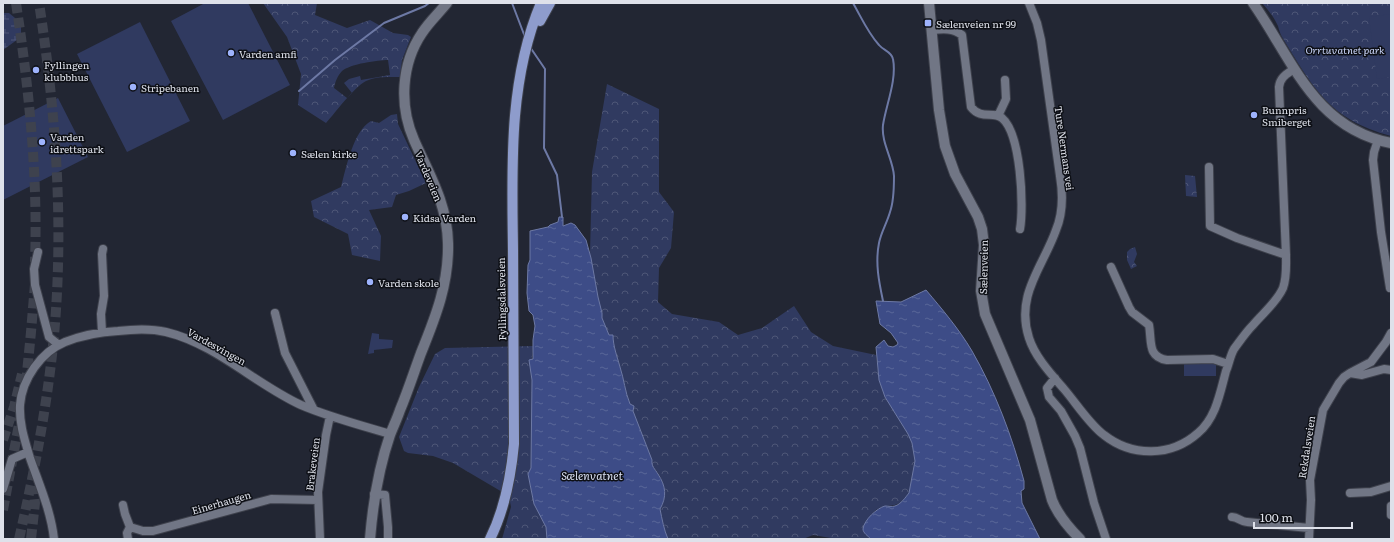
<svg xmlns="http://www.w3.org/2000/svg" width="1394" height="542" viewBox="0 0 1394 542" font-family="Literata,serif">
<defs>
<pattern id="forest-crowns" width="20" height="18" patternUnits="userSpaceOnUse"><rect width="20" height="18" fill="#303a60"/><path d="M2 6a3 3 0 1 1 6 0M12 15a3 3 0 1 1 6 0" fill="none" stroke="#4e5677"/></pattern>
<pattern id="wetland-marsh" width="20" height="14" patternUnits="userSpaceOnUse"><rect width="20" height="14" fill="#303a60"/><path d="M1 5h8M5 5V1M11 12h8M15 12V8" fill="none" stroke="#4e5677"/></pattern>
<pattern id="water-ripples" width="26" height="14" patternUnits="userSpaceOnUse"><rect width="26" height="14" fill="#3d4c87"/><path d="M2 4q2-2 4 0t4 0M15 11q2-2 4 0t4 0" fill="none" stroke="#596698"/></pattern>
</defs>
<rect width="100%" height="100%" fill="#222633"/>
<!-- forest -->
<path fill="url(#forest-crowns)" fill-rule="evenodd" d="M263,3H317L315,15L347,28L370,20L393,33L408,35L411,37L402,60L400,77C388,77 376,76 366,81C353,88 336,112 326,123L298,105L301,74L287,37ZM388,60L390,75L361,80L360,76L349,79L344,83L352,93L347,98L334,88C335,82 338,75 342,71C350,64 378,60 388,60Z
M1262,3H1391V136C1329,119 1314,89 1282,37C1280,33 1279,30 1278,26C1274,17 1268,10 1262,3Z
M607,84L659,109V192L674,212L671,248L659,268L658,302L672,314L719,322L738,335L762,328L794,306L811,332L833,346L876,355L879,380L885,397L908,434L912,443L915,461L909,493C897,512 889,501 876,510C870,515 867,522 863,529L865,533L871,539H830L831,538L813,535L803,539H668C664,530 662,519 660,509C667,498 666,485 658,473C655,469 651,466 652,460L633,411L634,406L630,404C625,392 624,379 620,367C617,356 613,346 613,335H609L602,318V313L598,297L590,254L592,172Z
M397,114L398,124L426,183L409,191L396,195L392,207L369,210L381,236L380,261L352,255L348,234L314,217L311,201L341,187C346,169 353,131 371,121L379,123L391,115Z
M1185,175L1195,176L1197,197L1186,196Z
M1135,247L1137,254L1134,262L1137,266L1131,269L1127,260V252L1130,249Z
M533,346C533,357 529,370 532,380L531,468L528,474L534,504L546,527L547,539H502L511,507L509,496L453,463L433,456L408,453L404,451L399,437L419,387L435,354L445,348Z"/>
<!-- wetland -->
<path fill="url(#wetland-marsh)" d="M3,13H9L21,23V37L3,50Z"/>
<!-- pitch -->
<path fill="#303a60" d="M205,3H248L290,85L223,120L171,21Z
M1391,14V77L1377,79L1369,17Z
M140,22L190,121L127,152L77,54Z
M58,98L88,157L3,200V126Z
M372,333L379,334V339L393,340L392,348L374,350V353L368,354Z
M1184,363H1216V376H1184Z"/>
<!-- water -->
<path fill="url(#water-ripples)" stroke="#6d79a5" d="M559,217H563V226L571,223L575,225L586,240L591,258L598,297L602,313V318L609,335H613C613,346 617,356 620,367C624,379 625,392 630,404L634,406L633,411L652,460C651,466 655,469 658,474C666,486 667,497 660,509C662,519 664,530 668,539H547L546,527L534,504L528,474L531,468L532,380L529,360L533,359V340L535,326L533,315L529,311L527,293L528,265L530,260V231L548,227L550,225L558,222Z
M926,290C942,309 959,329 972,351C995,391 1012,436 1024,481V489L1021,491L1022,503L1040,539H871C868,536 863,533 863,529C864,520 877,508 885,506C888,506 892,507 895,506C901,504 905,498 909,493L915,461L912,443L908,434L885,397L879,380L876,347L884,340L888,346L893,347L897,345L898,343L891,333L880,324L876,301L901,302Z"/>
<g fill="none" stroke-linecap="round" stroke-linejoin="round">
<!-- stream -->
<path stroke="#6d79a5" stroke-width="2" d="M512,3L525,37
M853,3C861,17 868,33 879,45C883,50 892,52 893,59C897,80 886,105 883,125C881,143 893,159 894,176C894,187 894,201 890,212C887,223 881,232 879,243C875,263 879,282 883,301
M530,47L545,69L544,148L557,175L562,217
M299,91L335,60L384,23L425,6L429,3"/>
<!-- primary-tunnel -->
<path stroke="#3e424e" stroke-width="10" stroke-dasharray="10 5" stroke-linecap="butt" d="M16,3C29,89 38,175 35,262
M26,383L31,332L35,284
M3,440L14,407L22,374
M3,510L20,419
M19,539C33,478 45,417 52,355C65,238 57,119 39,3
M31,539L35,503L33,487"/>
<defs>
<path id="street" d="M1029,3L1037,23L1041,40L1060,176C1063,194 1063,213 1056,230C1043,267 1015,295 1029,338C1035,357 1051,374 1064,389C1076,403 1090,425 1104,435C1132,457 1171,457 1198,433C1216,418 1220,393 1226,371C1229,364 1230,356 1234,349C1240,341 1246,332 1253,325C1263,313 1277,302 1283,288C1287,277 1286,265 1286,255L1279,87C1280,77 1287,74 1294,69
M932,30C943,29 953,28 962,35L971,107C981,120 993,111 1002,118C1021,134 1024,206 1020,229
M998,116L1006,99L1005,80
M1378,140L1374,152L1373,160L1381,232L1390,288
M1209,167L1210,226L1237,238L1286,255
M38,252L34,269L35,285L49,337L59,345
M1111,267L1129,307L1132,312L1149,325C1152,341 1147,357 1167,360L1213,359L1228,364
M275,313L285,353L314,410
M102,332L101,314L104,296L102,254L103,249
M1350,373L1371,362L1386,342L1391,333
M1055,378L1047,388L1049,397L1061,411L1075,436L1080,448L1094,503L1106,539
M3,489L12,459L28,452
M1350,493L1371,492L1391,486
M374,494L385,495L388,527V539
M123,505L125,514L130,527L143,531H153L271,499L318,500
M1391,506V515
M1232,517C1238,517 1241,522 1247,522C1268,524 1288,526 1309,528
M54,539C51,511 39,484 30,458C25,441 19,424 20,405C22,379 41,352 65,342C83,335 99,332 118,331C134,329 150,328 166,332C216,344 255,384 301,405C329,417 360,425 390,434
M128,539L127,533L130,527
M320,539L318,492L326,435L330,416
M1309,539L1311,500L1310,480L1323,410L1339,383L1344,377L1350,373L1362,375L1384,369L1391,370"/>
<path id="secondary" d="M929,3L939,110L945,146L955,174L978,217L982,229L984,245L981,291L985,314L1030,420L1052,500C1058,515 1068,527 1080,539
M1253,3C1293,60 1314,128 1391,143
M370,539C373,502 378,470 390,435C393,427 397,419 400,410C408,391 414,372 421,353C436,316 449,283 448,243C447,203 429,174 414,140C399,106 401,64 422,33C429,22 439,13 447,3"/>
<path id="primary" d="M540,21L550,3
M490,539C505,509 511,476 514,444C514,379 513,315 513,250C512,168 508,81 541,3"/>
</defs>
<!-- street casing -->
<use href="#street" stroke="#3e414c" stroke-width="10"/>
<!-- secondary casing -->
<use href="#secondary" stroke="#3e414c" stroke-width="12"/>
<!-- primary casing -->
<use href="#primary" stroke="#3e414c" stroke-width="12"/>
<!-- street -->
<use href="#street" stroke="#717685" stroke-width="8"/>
<!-- secondary -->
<use href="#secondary" stroke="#717685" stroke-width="10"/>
<!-- primary -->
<use href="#primary" stroke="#8e9ccc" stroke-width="10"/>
</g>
<!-- markers -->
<g fill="#9eb3fd" stroke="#0d0f15" stroke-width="1.5">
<rect x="924" y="19" width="8" height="8" rx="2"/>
<circle cx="231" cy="53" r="4"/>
<circle cx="36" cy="70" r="4"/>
<circle cx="133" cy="87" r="4"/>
<circle cx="1254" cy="115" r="4"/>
<circle cx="42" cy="142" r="4"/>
<circle cx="293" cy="153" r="4"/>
<circle cx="405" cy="217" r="4"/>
<circle cx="370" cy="282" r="4"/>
</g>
<g text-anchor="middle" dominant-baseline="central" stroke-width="3" stroke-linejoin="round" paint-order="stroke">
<!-- poi labels -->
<g font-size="10" fill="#dee1ea" stroke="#0d0f15" text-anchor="start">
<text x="936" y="23">Sælenveien nr 99</text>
<text x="239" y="53">Varden amfi</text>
<text x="44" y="64">Fyllingen<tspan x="44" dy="12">klubbhus</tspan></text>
<text x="141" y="87">Stripebanen</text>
<text x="1262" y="109">Bunnpris<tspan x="1262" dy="12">Smiberget</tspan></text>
<text x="50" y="136">Varden<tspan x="50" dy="12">idrettspark</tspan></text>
<text x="301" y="153">Sælen kirke</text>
<text x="413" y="217">Kidsa Varden</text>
<text x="378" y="282">Varden skole</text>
</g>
<!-- park labels -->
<g font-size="10" font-style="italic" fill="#cbd6fa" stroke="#0d0f15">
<text x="1345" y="49">Orrtuvatnet park</text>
</g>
<!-- street labels -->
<g font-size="10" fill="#dee1ea" stroke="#0d0f15">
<text transform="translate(1065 148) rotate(82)">Ture Nermans vei</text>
<text transform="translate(429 176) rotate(67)">Vardeveien</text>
<text transform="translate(983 267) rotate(-89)">Sælenveien</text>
<text transform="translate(501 299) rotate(-91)">Fyllingsdalsveien</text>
<text transform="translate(217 346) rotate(29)">Vardesvingen</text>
<text transform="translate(1306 447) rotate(-81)">Rekdalsveien</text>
<text transform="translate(312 464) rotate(-83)">Brakeveien</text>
<text transform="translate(221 502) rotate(-16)">Einerhaugen</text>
</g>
<!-- water labels -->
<g font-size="11" font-style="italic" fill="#dbe1f3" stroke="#0d0f15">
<text x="592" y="475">Sælenvatnet</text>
</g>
</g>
<!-- border -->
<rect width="1394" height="542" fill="none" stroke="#dee1ea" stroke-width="8"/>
<!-- scale -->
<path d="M1254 522v6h98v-6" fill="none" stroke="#dee1ea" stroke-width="2"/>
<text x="1260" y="522" font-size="12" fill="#dee1ea" stroke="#0d0f15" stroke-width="3" paint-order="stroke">100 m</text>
</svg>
